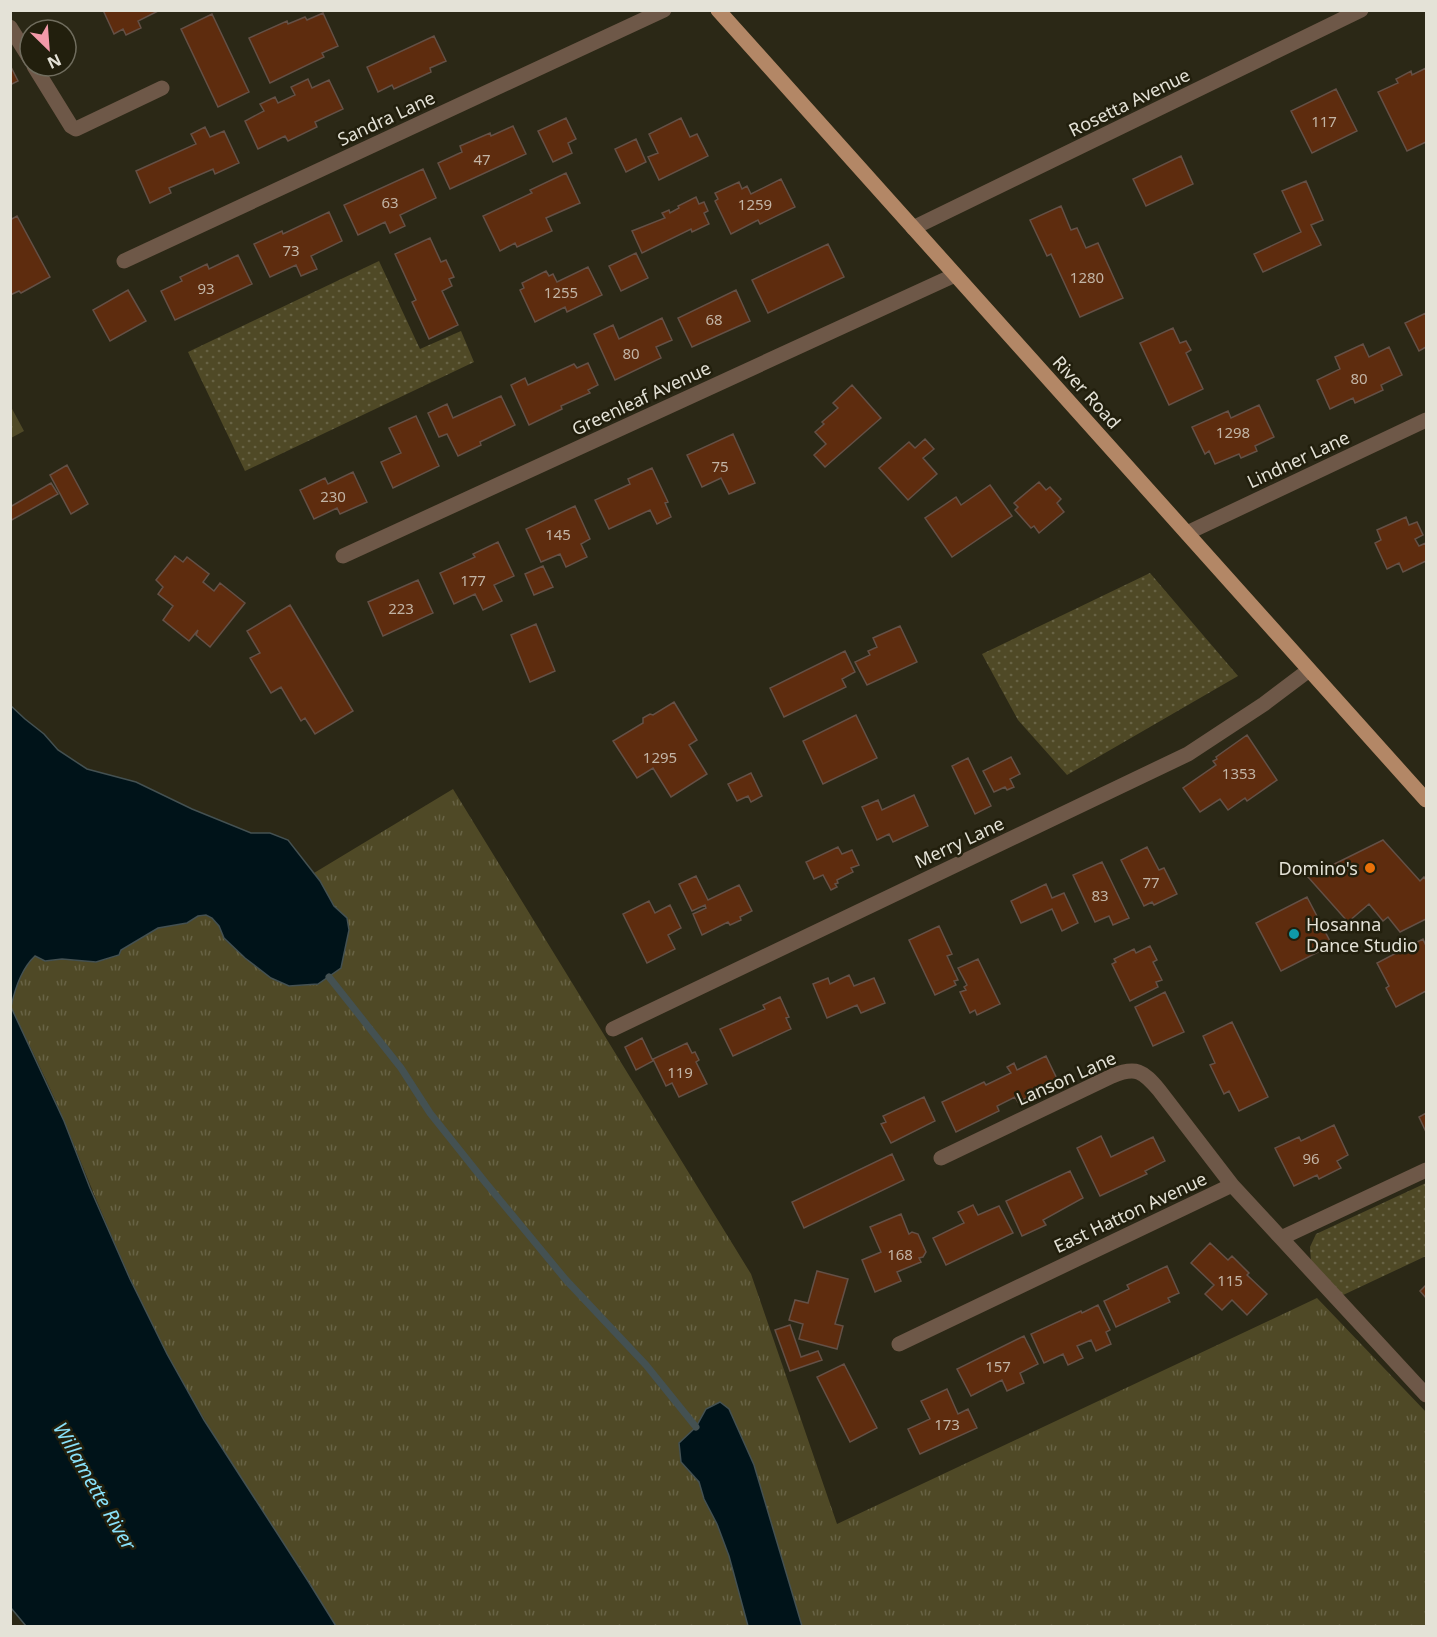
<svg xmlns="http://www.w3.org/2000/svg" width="1437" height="1637" viewBox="0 0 1437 1637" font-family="'Noto Sans',sans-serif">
<defs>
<pattern id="grass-dots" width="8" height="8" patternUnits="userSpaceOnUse" patternTransform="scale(1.5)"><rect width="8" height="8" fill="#4f4926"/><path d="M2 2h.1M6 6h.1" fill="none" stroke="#686345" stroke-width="1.8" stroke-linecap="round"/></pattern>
<pattern id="park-tufts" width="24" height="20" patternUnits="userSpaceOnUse" patternTransform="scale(1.5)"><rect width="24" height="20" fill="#4f4926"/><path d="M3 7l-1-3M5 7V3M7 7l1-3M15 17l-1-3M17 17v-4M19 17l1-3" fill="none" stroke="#686345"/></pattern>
</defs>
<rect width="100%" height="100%" fill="#2b2816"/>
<!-- grass -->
<path fill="url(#grass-dots)" d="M379,261L420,349L461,331L474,362L245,471L188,352Z
M1150,573L1238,676L1067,775L1018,720L982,654Z
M1426,1183V1256L1341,1296L1311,1261L1310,1247L1316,1234Z"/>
<!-- park -->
<path fill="url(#park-tufts)" d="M10,405L24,431L11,438H10Z
M453,789L751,1274L837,1524L1317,1298L1426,1412V1626H336C281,1535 218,1449 168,1356C128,1279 97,1202 65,1123C49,1084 29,1045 11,1007C15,988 21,969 35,956L45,961L62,959L96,962L119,955L121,950L158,928L187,923L198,916L206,915L212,918L219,926L224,939L233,947L289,986L318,984L345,946L349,930L347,918L334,906L314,873Z"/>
<!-- water -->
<path fill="#001319" stroke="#445152" stroke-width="1.5" d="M10,705L25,719L44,734L58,750L87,769L136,782L192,809L251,833H270L288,840L320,881L334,906L347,918L349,930L341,968L318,984L289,986L271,978L245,958L224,938L219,926L212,918L206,915L198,916L187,923L158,928L121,950L119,955L96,962L62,959L45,961L35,956C21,969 15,988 11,1007L64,1121L90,1188L130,1279L167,1354L204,1420L308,1581L336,1626H26L11,1608Z
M720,1402L729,1409L754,1465L802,1626H748L729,1556L717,1524L704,1499L699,1482L681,1462L679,1443L696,1427L706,1409Z"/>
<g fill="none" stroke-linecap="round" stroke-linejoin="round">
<!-- stream -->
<path stroke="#445152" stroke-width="7" d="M329,977L401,1068L430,1113L485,1182L566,1280L646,1365L696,1427"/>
</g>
<!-- building -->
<path fill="#5e2c0e" stroke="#645046" stroke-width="1.5" d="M103,10H160L138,21L141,28L126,35L123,29L114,34Z
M323,13L338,46L322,53L324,57L270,83L249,38L287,21L288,24L305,17L307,20Z
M212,14L249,92L218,107L181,29Z
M434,36L446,61L430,68L431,72L394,89L392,85L378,92L367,67Z
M10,65L18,81L10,85Z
M1426,68V142L1407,151L1378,92L1398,83L1396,79L1411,71L1412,75Z
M308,79L312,88L329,80L343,109L315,122L317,127L288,141L285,136L258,149L245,121L264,111L260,104L275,97L278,103L295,95L291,87Z
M1336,89L1357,131L1312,153L1291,111Z
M566,118L576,139L568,143L572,153L553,162L538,131Z
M681,118L690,137L697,134L708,156L659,180L648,157L658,153L649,134Z
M513,126L526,154L450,189L438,163L462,152L460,146L490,133L491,136Z
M205,127L210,137L224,131L239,163L215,174L213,169L169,188L171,193L150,203L136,171L196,144L191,134Z
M636,139L646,162L626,172L615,149Z
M1181,156L1193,184L1146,206L1133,179Z
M423,169L436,198L400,215L405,226L390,233L385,222L358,235L344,205Z
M566,173L580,203L546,218L552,231L517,247L515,243L500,251L483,216L532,193L530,190Z
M781,179L795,207L760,224L758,220L731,234L715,201L718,199L715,193L739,182L742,189L747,186L751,194Z
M1306,181L1323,220L1311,225L1321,245L1263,272L1254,254L1301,232L1282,191Z
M696,197L699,204L704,202L708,211L704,213L709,224L692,232L691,229L642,253L632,231L665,218L662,213L669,210L670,213L679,208L678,206Z
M1061,206L1071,230L1077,228L1086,248L1098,243L1123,298L1080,317L1051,254L1047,256L1030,220Z
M329,212L342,241L311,256L317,269L301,276L296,265L270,277L254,244L282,231L283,234Z
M17,216L50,277L21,293L19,291L10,295V220Z
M430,238L441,262L446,260L454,277L449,279L452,286L442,291L458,325L429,339L412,302L416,300L395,254Z
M828,244L844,277L768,313L752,280Z
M636,253L648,278L621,291L609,266Z
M238,255L252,284L175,320L161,291L182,281L180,277L207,264L209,269Z
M588,267L602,295L567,312L565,307L535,322L520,290L524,288L522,283L546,271L549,276L553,274L557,282Z
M128,290L146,321L110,341L93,310Z
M736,290L750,321L692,347L678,318Z
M1426,313V347L1419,351L1405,323Z
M662,318L672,340L656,347L661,358L615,380L594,334L613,325L619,339Z
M1173,328L1180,343L1186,341L1191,350L1186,353L1203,389L1169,405L1140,343Z
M1363,344L1369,357L1389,347L1402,375L1381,385L1383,390L1355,403L1353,398L1330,409L1317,380L1340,369L1335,357Z
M588,363L598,385L588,390L590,393L561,406L562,409L529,425L511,385L525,378L528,385L574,364L577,368Z
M852,385L881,418L825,467L814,455L826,444L815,432L824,424L822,422L838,408L833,403Z
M501,396L515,425L480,442L481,445L458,456L447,434L439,437L428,413L447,404L453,418Z
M1259,405L1274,437L1255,446L1257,451L1241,458L1239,454L1215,464L1209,451L1205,454L1192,427L1228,411L1231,418Z
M416,416L439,466L393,488L381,462L401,453L389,428Z
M733,434L755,483L729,494L721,478L702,487L687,455Z
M925,439L934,449L923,458L937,474L908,500L879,468L909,442L915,448Z
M67,465L88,504L71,514L50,475Z
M652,468L668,502L665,503L671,517L657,524L650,510L609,529L595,500L630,484L628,479Z
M353,472L367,502L340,514L337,508L314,519L300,490L325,478L328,484Z
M1039,482L1046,490L1050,487L1061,499L1057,503L1064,512L1039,533L1034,526L1031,528L1015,510L1018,507L1014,503Z
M51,483L58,494L10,521V507Z
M990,485L1012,516L952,557L925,518L956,497L961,505Z
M575,506L590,539L581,544L587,557L566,567L560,554L541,562L526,529Z
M1406,517L1409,525L1417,522L1423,535L1415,539L1419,546L1426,543V561L1403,572L1399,563L1387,569L1375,543L1381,540L1377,530Z
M498,542L514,576L494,585L502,601L483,610L475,594L454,604L440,573L475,557L473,554Z
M175,556L183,562L187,557L209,574L203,582L214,591L220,583L245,603L210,647L196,635L198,630L189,641L163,620L173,606L158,594L163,587L156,580Z
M543,566L553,587L534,595L525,574Z
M418,580L433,613L383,636L368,602Z
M290,605L353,711L315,734L305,718L301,721L281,687L271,693L250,658L260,653L247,631Z
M536,624L555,671L530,682L511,635Z
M900,626L917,662L867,685L855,662L870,655L868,651L877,647L873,638Z
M845,651L855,672L842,679L846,687L784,717L770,688Z
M674,702L697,740L689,745L707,774L671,797L653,768L637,778L613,741L643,723V718L650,714L653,715Z
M856,715L877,758L823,784L803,741Z
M1247,735L1277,780L1247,801L1245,798L1228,810L1220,799L1200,812L1183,788L1216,765L1213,761L1217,759L1216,757Z
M1011,757L1020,774L1010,779L1014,787L1007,790L1005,787L994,792L983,771Z
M968,758L991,806L975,814L952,766Z
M751,773L762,796L751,802L748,796L737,801L728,784Z
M914,795L928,826L893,842L889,834L877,840L862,807L878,800L882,810Z
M1383,840L1420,881L1424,877L1426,880V919L1400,932L1388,917L1383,921L1369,904L1348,922L1308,877Z
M838,847L842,854L852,850L859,865L851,868L853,872L837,880L838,883L835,884L837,887L831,890L823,875L814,879L806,862Z
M1147,847L1159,870L1164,868L1177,894L1154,905L1152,902L1144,906L1121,860Z
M1102,862L1129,918L1113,925L1109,916L1095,922L1073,875Z
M696,876L708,900L739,885L752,911L740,917L741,920L730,925L728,922L702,935L693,914L706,908L705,905L692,911L679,884Z
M1046,884L1052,898L1064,893L1078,923L1062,931L1052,909L1021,923L1011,901Z
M1307,897L1332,945L1281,971L1256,923Z
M649,901L655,913L670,905L681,928L668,935L675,949L647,963L623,914Z
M939,926L952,954L947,956L958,980L954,981L956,985L935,995L909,940Z
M1423,939L1426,946V991L1396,1007L1386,988L1389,986L1377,963Z
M1150,946L1157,960L1153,962L1162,980L1156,982L1158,987L1130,1001L1112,964L1116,962L1114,959L1134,949L1136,953Z
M978,959L1000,1004L977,1015L975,1010L970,1013L960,992L966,990L964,987L967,985L958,968Z
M849,975L854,986L874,978L885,1003L861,1013L857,1005L827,1018L813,984L828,978L830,984Z
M1165,992L1184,1032L1153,1046L1135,1007Z
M780,997L789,1017L786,1018L791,1029L733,1056L720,1029L765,1009L763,1005Z
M1232,1022L1268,1097L1239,1111L1229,1091L1224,1094L1210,1065L1215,1063L1203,1036Z
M642,1038L653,1061L636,1070L625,1047Z
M687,1043L692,1053L695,1052L699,1060L696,1062L707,1084L679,1097L672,1083L666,1086L653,1059Z
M1046,1056L1059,1083L1018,1102L1015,1097L997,1106L999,1111L956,1132L942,1102L984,1082L986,1085L1011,1073L1007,1067L1014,1063L1017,1070Z
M924,1097L935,1121L891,1143L881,1124L886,1122L883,1116Z
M1426,1113V1132L1419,1117Z
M1334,1125L1348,1155L1337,1161L1341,1168L1319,1179L1317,1175L1294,1186L1275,1148L1299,1137L1301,1141Z
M1101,1136L1111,1157L1153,1137L1165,1161L1145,1171L1147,1174L1100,1196L1077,1148Z
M892,1154L904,1180L804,1228L792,1202Z
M1070,1171L1083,1198L1043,1220L1046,1225L1022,1236L1006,1201Z
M973,1205L978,1215L999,1206L1013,1233L946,1265L933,1238L964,1223L958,1212Z
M901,1214L909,1234L912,1232L918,1234L926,1252L923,1257L919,1258L921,1262L897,1272L901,1281L875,1292L862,1260L881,1252L870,1227Z
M1210,1243L1228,1260L1232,1256L1249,1273L1247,1275L1267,1294L1247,1315L1232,1300L1222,1310L1205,1294L1214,1285L1191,1263Z
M1167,1266L1179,1293L1168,1298L1170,1302L1116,1327L1104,1301L1129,1289L1127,1285Z
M817,1271L848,1279L835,1324L843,1326L837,1349L799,1339L803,1324L789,1320L795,1300L808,1303Z
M1426,1285V1298L1420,1291Z
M1098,1305L1110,1330L1106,1332L1111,1344L1096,1351L1091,1340L1077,1346L1083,1358L1068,1365L1063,1354L1044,1363L1031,1334L1081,1311L1082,1313Z
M790,1325L801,1357L818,1351L822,1360L790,1371L775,1330Z
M1024,1336L1038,1364L1020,1373L1024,1383L1007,1391L1002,1380L971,1396L957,1369Z
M844,1364L877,1428L850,1442L817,1377Z
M947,1389L958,1414L968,1409L977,1428L920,1454L908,1429L930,1419L921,1401Z"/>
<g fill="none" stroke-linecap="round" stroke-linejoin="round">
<!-- minor -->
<path stroke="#6e5848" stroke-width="15" d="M10,27L30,59
M34,66L71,126L76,129L162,88
M913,228L1361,10
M124,261L664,10
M1187,533L1426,420
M343,556L955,275
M613,1029L1188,754L1264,704L1309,670
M941,1158L1112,1076C1136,1066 1143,1071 1159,1090L1232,1185
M1281,1238L1426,1395
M899,1344L1232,1185L1281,1238L1426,1170"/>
<!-- primary -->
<path stroke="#b38766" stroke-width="15" d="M718,10L1426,800"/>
</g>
<!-- markers -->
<circle fill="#e8710a" stroke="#221f0d" stroke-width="2" cx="1370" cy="868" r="6"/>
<circle fill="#0f9aa8" stroke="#221f0d" stroke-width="2" cx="1294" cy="934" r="6"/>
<g text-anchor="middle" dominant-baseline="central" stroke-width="5" stroke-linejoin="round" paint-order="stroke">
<!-- number labels -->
<g font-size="15" fill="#c2b4a5">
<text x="1324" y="121">117</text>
<text x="482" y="159">47</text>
<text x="390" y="202">63</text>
<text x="755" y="204">1259</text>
<text x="291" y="250">73</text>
<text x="1087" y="277">1280</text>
<text x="206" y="288">93</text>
<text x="561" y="292">1255</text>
<text x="714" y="319">68</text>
<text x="631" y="353">80</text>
<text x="1359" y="378">80</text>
<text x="1233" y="432">1298</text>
<text x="720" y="466">75</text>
<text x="333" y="496">230</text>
<text x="558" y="534">145</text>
<text x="473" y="580">177</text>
<text x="401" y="608">223</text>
<text x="660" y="757">1295</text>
<text x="1239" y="773">1353</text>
<text x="1151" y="882">77</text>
<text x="1100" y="895">83</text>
<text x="680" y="1072">119</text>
<text x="1311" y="1158">96</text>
<text x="900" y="1254">168</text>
<text x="1230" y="1280">115</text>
<text x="998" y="1366">157</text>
<text x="947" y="1424">173</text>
</g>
<!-- street labels -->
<g font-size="18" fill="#e4e2d7" stroke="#221f0d">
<text transform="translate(1129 102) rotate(-26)">Rosetta Avenue</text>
<text transform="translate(386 118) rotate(-25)">Sandra Lane</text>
<text transform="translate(1087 392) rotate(48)">River Road</text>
<text transform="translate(641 398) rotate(-25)">Greenleaf Avenue</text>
<text transform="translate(1298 459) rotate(-25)">Lindner Lane</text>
<text transform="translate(959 842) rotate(-25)">Merry Lane</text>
<text transform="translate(1066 1078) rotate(-24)">Lanson Lane</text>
<text transform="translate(1130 1212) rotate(-25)">East Hatton Avenue</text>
</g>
<!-- poi labels -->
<g font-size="18" fill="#e4e2d7" stroke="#221f0d" text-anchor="end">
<text x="1358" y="868">Domino's</text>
<text x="1306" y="924" text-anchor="start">Hosanna<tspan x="1306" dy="21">Dance Studio</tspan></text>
</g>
<!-- water labels -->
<g font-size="20" font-style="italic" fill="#89e1fa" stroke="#221f0d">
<text transform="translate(95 1486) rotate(60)">Willamette River</text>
</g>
</g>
<!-- border -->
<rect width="1437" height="1637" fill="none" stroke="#e4e2d7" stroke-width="24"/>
<!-- north arrow -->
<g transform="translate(48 48) rotate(155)"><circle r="28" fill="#221f0d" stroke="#706d5e" stroke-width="1.5"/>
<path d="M0-4.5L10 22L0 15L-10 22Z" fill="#f39aa9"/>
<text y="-9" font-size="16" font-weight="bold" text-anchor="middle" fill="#e4e2d7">N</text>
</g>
</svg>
